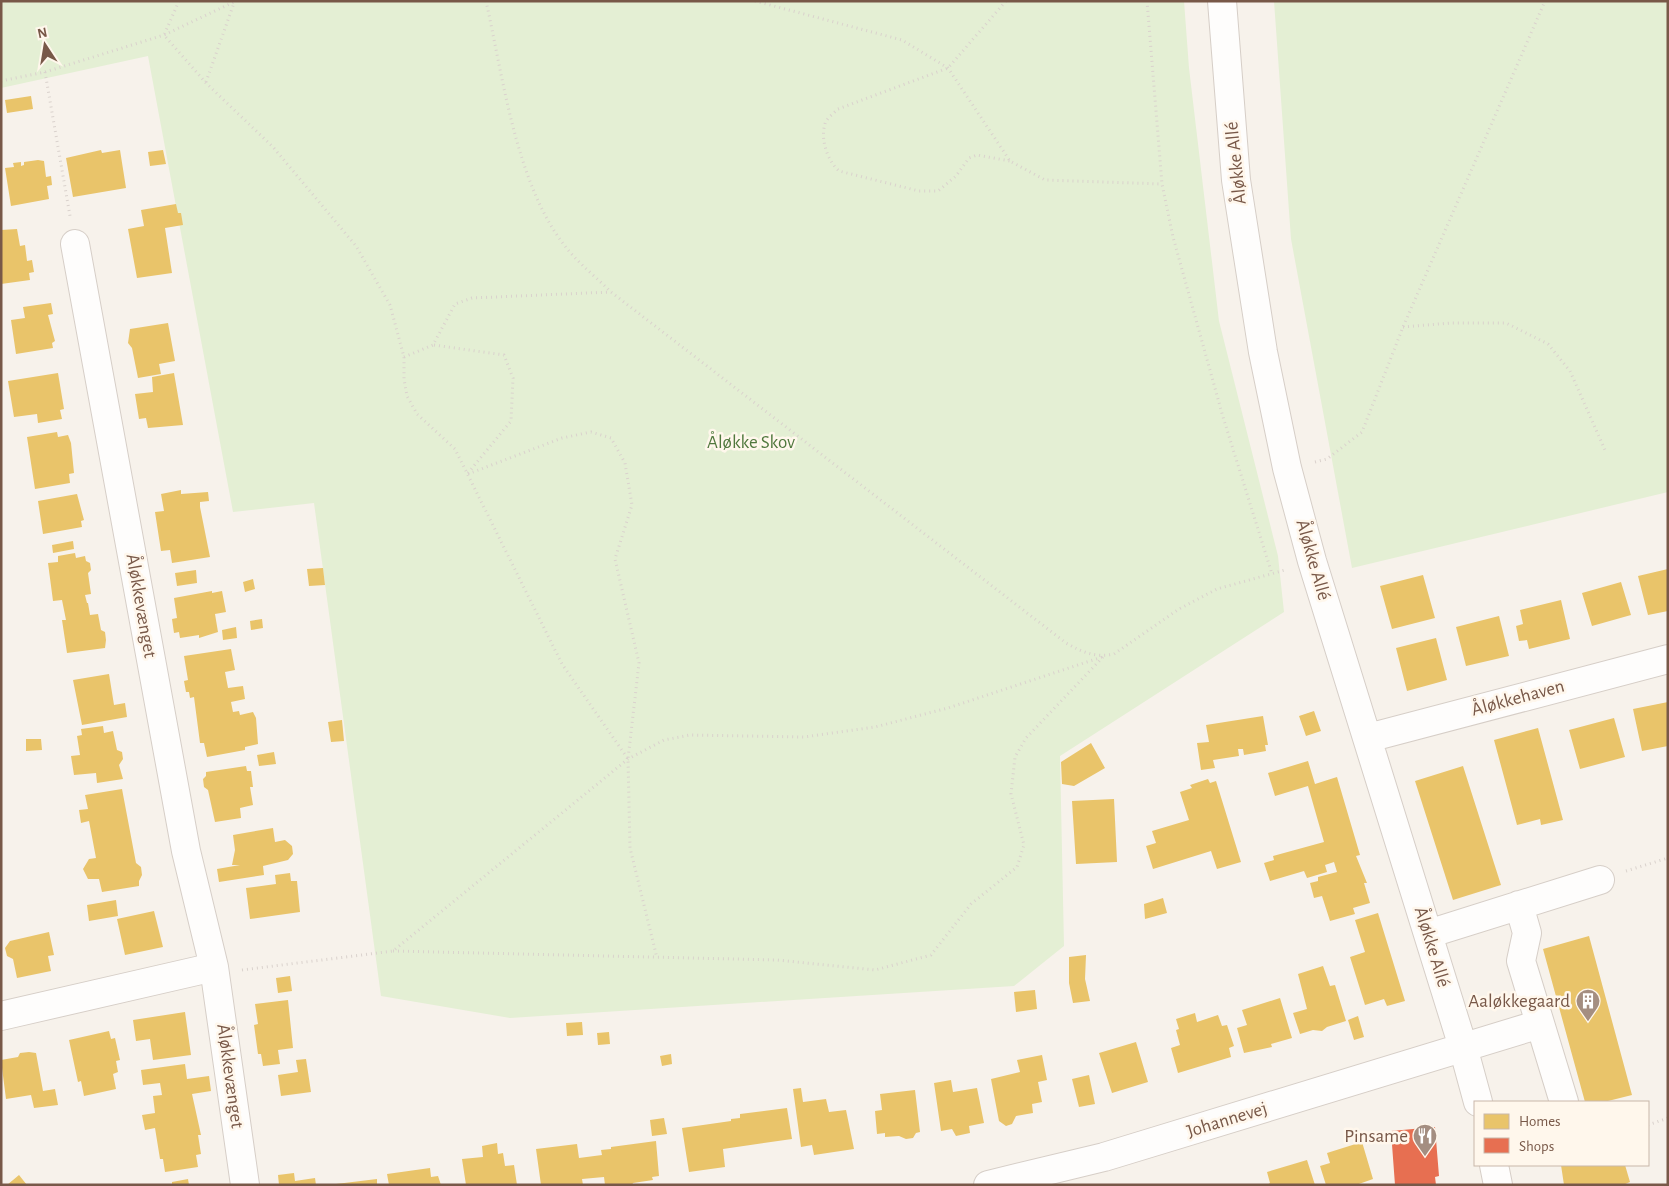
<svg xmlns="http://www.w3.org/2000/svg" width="1669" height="1186" viewBox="0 0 1669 1186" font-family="'Alegreya Sans',sans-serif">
<rect width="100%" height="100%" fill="#f7f2eb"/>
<!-- green -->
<path fill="#e4efd4" d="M1,1H1184L1189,68L1219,321L1278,556L1284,612L1060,756L1064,946L1014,986L510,1018L381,996L314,503L233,512L148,56L1,88Z
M1274,1H1668V492L1352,568L1291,239Z"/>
<!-- homes -->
<path fill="#e9c46a" d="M31,96L33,109L7,113L5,100Z
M101,150L102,153L120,150L126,188L73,197L66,158Z
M163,150L166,164L150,166L148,152Z
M38,160L44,161L46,177L51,176L52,185L47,186L49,199L11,206L5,168L14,167L13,163L21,162V166L24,165V162Z
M176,204L178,213H181L183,225L165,228L172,273L137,278L128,229L144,226L141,210Z
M17,229L20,246L25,245L27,261L32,260L34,272L29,273L30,280L1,284V230Z
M51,303L53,314L48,315L55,341L52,343L53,348L16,354L11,320L25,318L23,307Z
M168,323L175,361L159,364L161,374L138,378L132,348L128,343L130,329Z
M58,373L64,409L60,410L62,419L38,423L37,414L14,417L8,381Z
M174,373L183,425L148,428L146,418L139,419L135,394L153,392L152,377Z
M57,432L58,437L68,435L71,443L74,473L69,474L70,483L35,489L27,437Z
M181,490V494L208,492L209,501L200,502V507L210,557L172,563L170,550L161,551L155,512L164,511L161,494Z
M77,494L84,520L81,521L82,527L43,534L38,501Z
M73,541L74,549L53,553L52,545Z
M75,553L76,558L85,556L86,561L90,563L91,570L88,573L91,594L85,595L87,603H88L90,615L98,614L101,630L105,632L106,640L105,648L67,653L62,620H66L62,600L53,601L48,563L58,562V556Z
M323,568L325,585L309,586L307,569Z
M1668,569V611L1648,615L1638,576Z
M196,570L197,583L177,586L175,573Z
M1423,575L1435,618L1392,629L1380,586Z
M253,579L255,589L245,592L243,582Z
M1621,582L1631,615L1592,626L1582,593Z
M212,591V593L222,591L226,612L215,614L218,632L199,638V635L180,638L179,632L174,633L172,619L177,618L174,598Z
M1561,600L1570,639L1529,649L1527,640L1519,641L1516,626L1523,624L1520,610Z
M1499,616L1509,656L1466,666L1456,627Z
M262,619L263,628L251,630L250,621Z
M236,627L237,638L223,640L222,630Z
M1436,638L1447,680L1407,691L1396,648Z
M231,649L235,670L225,672L228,688L243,686L245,699L231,702L233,712L239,711L240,715L253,712L256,718L258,744L245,747V750L207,757L204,743H200L194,697L190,698L189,692H186L184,681L188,680L184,656Z
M109,674L114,705L125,703L127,717L82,725L73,680Z
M1668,702V746L1642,751L1633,709Z
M1314,711L1321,731L1306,736L1299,716Z
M1263,716L1268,745H1265L1266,751L1244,755L1243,749H1238L1239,756L1213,760L1215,768L1201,770L1197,743L1209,742L1206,725Z
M1614,718L1625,757L1580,769L1569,730Z
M342,720L344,741L331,742L328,722Z
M103,726L104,733L113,731L117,750L122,752L123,759L119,765L123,779L97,783L96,773L74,775L71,756L80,755L77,736L82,735L81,729Z
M1538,728L1563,820L1541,825L1540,819L1517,825L1494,740Z
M26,739H41L42,750L26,751Z
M1091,743L1105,768L1074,786L1062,784L1061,762Z
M274,752L276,764L259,766L257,755Z
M1308,761L1315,784L1337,777L1360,855L1356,856L1367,883H1364L1370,903L1353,908L1355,914L1330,921L1322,896L1314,898L1310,883L1318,881V877L1337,872L1334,862L1325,865L1327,872L1307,878L1304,871L1270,881L1264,863L1274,860L1273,856L1324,842L1308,786L1275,796L1268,773Z
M246,766L247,771H251L253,787H250L253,805L240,808L241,818L215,822L208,790L204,787L203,779L206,776V772Z
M1463,766L1501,885L1453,900L1415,781Z
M1208,779L1210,783L1216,781L1241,862L1217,869L1211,851L1153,869L1146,846L1156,843L1152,831L1189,820L1180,792L1192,788L1190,785Z
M122,789L136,863L141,867L142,875L139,881V886L102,892L99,879H88L83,869L89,859L96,858L89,821L81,823L79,810L88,809L85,795Z
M1114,799L1117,862L1076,864L1072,801Z
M273,828L275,842L285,840L292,846L293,854L288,860L263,866L264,875L219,882L217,869L240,865H232L235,850L233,835Z
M290,873L291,881H297L300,912L250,919L246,888L276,884L275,875Z
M1163,898L1167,913L1145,919L1144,904Z
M116,900L118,916L89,921L87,905Z
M154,911L163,947L125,955L117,919Z
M1378,913L1405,1001L1387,1006L1384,999L1365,1005L1350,957L1365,952L1355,920Z
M49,932L54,955L48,956L51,971L17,978L13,959L7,956L5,948L10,941Z
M1589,936L1632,1095L1604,1102H1585L1543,949Z
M1086,955L1085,979L1090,1001L1073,1003L1069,983V957Z
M1323,966L1330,986L1335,985L1346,1021L1327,1027L1322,1031L1313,1030L1300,1034L1293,1013L1307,1009L1298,974Z
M290,976L292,991L278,993L276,978Z
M1035,990L1037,1009L1016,1012L1014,992Z
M1280,998L1292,1038L1271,1044L1272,1047L1244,1053L1237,1028L1247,1025L1242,1010Z
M288,1000L293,1048L278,1050L280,1064L263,1066L261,1054H258L254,1025L258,1024L255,1004Z
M185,1012L191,1055L153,1060L150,1039L136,1041L133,1020Z
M1195,1013L1197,1022L1218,1015L1222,1026L1227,1025L1234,1046L1229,1048L1231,1057L1178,1073L1171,1048L1180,1045L1176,1030L1179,1029L1176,1019Z
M1358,1016L1364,1037L1354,1040L1348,1020Z
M582,1022L583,1035L567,1036L566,1023Z
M109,1031L111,1039L115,1038L120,1060L116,1061L118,1072L113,1074L116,1089L84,1096L81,1081L78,1082L69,1040Z
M609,1032L610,1044L598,1045L597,1033Z
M1136,1042L1148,1082L1112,1093L1099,1053Z
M29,1052L36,1053L43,1091L55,1089L58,1105L34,1108L31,1095L6,1099L1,1060L18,1057L20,1053Z
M671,1054L672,1064L662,1066L660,1056Z
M1042,1055L1047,1080L1038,1082L1042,1102L1032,1104L1033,1113L1016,1116L1012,1124L1006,1126L999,1121L991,1079L1020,1072L1017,1060Z
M306,1059L311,1092L281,1096L278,1075L298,1072L296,1060Z
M185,1064L187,1079L209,1076L211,1091L192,1094L201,1135H198L201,1154L196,1155L198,1167L165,1172L163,1159H160L155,1128L145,1130L142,1115L155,1113L153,1096L162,1095L160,1083L143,1085L141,1070Z
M1089,1075L1095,1104L1079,1107L1072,1079Z
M951,1080L953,1092L977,1088L984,1123L969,1126L970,1133L956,1136L952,1129L941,1131L934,1083Z
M801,1088L803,1102L826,1099L829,1112L846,1110L854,1149L814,1155L812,1145L801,1147L793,1089Z
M915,1090L920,1132L916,1133L913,1138L906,1139L899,1136L885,1137V1133L877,1134L875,1111L882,1110L880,1094Z
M787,1108L792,1139L723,1149L725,1167L689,1172L682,1128L731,1121V1119L740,1118V1114Z
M664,1118L667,1134L652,1136L650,1120Z
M656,1141L659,1176L652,1177L653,1180L633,1183L632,1185H605L604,1177L582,1179L583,1185H541L536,1149L577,1144L579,1158L602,1155L601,1150L611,1149V1147Z
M1362,1142L1373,1179L1356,1185H1326L1320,1166L1330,1163L1327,1153Z
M497,1143L498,1154L503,1153L505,1166L514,1165L517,1185H466L462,1159L483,1157L482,1146Z
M1307,1160L1315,1185H1267L1270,1183L1267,1172Z
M1561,1165H1625L1630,1182L1623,1185H1564Z
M430,1168L431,1177L438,1176L441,1185H389L387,1174Z
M294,1173L295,1181L315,1178L316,1185H279L278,1175Z
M19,1175L27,1185H7Z
M188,1179L189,1185H172V1182Z
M377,1179V1185H337L336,1184Z"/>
<!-- shops -->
<path fill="#e76f51" d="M1435,1127L1439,1176L1435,1177L1436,1185H1395L1391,1131Z"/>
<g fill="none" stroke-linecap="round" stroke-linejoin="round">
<defs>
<path id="minor" d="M1222,1L1236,180L1263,352L1287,468L1312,561L1463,1047L1478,1102
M75,244L186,851L214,967L245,1185
M1368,738L1668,659
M1519,905L1527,933L1521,961L1564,1102
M1428,934L1600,880
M1,1016L214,967
M1494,1165L1498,1185
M988,1185L1104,1157L1540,1024"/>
</defs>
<!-- minor casing -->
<use href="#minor" stroke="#d6cec7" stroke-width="30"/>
<!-- path -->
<path stroke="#dad2cd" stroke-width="3" stroke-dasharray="1 4" stroke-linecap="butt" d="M179,1L164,35L206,83L273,147L356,246L390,305L404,357V379L407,396L417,414L455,449L562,664L628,759
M486,1C503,77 516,184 565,246C578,263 596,277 611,292L1066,643C1082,652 1095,658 1114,654L1179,609L1217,589L1285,570
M755,1L902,40L948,68L1010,161L1045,180L1162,184
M1006,1L948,68L838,109C834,113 826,119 825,124C820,140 828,161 839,171L919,191H938L956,176L969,158L977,155L1010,161
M1147,1L1162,184L1173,237L1223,417L1272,574
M45,72L70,216
M1,81L45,72L164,35L236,1
M206,82L234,3
M1403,327L1451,323H1506L1548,344L1570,371L1605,450
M434,345L504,355L513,378L511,421L468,473
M404,357L433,345L455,304L472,298L611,292
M1315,462L1327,459L1362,432L1403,327L1545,1
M468,474L562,438L591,432L611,438L625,463L632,505L615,559L639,663L628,759L630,848L657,958
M1626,871L1668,858
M393,951L777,960L875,970L931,955L971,904L1017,867L1024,845L1011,794L1015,757L1026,738L1103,657
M242,970L393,951L628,759L664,740L690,735L804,737L875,727L948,708L1102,657
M1648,1125L1668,1118"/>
<!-- minor -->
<use href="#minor" stroke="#fefdfc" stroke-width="28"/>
</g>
<!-- icons -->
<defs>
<symbol id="building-pin" viewBox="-11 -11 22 30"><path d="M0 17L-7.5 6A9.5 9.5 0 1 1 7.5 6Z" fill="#a48e81" stroke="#fff7ec"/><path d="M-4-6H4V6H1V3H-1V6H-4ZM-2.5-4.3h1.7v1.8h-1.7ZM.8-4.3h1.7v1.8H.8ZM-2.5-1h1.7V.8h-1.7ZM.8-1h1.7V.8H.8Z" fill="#fff"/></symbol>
<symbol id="restaurant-pin" viewBox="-11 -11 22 30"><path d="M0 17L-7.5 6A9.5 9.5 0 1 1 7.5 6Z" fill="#a48e81" stroke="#fff7ec"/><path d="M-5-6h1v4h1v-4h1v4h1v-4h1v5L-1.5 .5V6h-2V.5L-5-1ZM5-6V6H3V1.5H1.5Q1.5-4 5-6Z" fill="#fff"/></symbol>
</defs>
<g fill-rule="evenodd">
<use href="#building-pin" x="1574" y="987" width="28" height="38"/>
<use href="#restaurant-pin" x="1411" y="1122" width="28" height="38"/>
</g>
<g text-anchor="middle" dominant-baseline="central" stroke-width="5" stroke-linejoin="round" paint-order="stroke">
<!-- street labels -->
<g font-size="19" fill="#785848" stroke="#fff7ec">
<text transform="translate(1236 163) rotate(-96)">Åløkke Allé</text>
<text transform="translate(1313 560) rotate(74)">Åløkke Allé</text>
<text transform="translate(141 606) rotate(80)">Åløkkevænget</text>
<text transform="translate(1518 698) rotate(-15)">Åløkkehaven</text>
<text transform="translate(1432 947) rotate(73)">Åløkke Allé</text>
<text transform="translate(230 1076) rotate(82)">Åløkkevænget</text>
<text transform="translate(1227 1120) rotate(-17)">Johannevej</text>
</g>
<!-- park labels -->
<g font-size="19" fill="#50783d" stroke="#fff7ec">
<text x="751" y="442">Åløkke Skov</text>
</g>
<!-- poi labels -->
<g font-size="19" fill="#785848" stroke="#fff7ec" text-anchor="end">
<text x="1570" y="1001">Aaløkkegaard</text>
<text x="1408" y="1136">Pinsame</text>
</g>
</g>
<!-- border -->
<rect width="1669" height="1186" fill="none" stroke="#785848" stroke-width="5"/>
<!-- legend -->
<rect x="1474" y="1101" width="175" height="65" fill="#fff7ec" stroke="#c9b7aa"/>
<rect x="1484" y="1114" width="25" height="15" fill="#e9c46a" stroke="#c9b7aa"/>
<text x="1519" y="1126" font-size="15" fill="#785848">Homes</text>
<rect x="1484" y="1138" width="25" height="15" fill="#e76f51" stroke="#c9b7aa"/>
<text x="1519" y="1151" font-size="15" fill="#785848">Shops</text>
<!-- north arrow -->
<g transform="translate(45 45) rotate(348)" stroke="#fff7ec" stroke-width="4" paint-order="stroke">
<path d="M0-4L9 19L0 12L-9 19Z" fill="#785848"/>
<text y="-8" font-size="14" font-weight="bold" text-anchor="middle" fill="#785848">N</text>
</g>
</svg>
